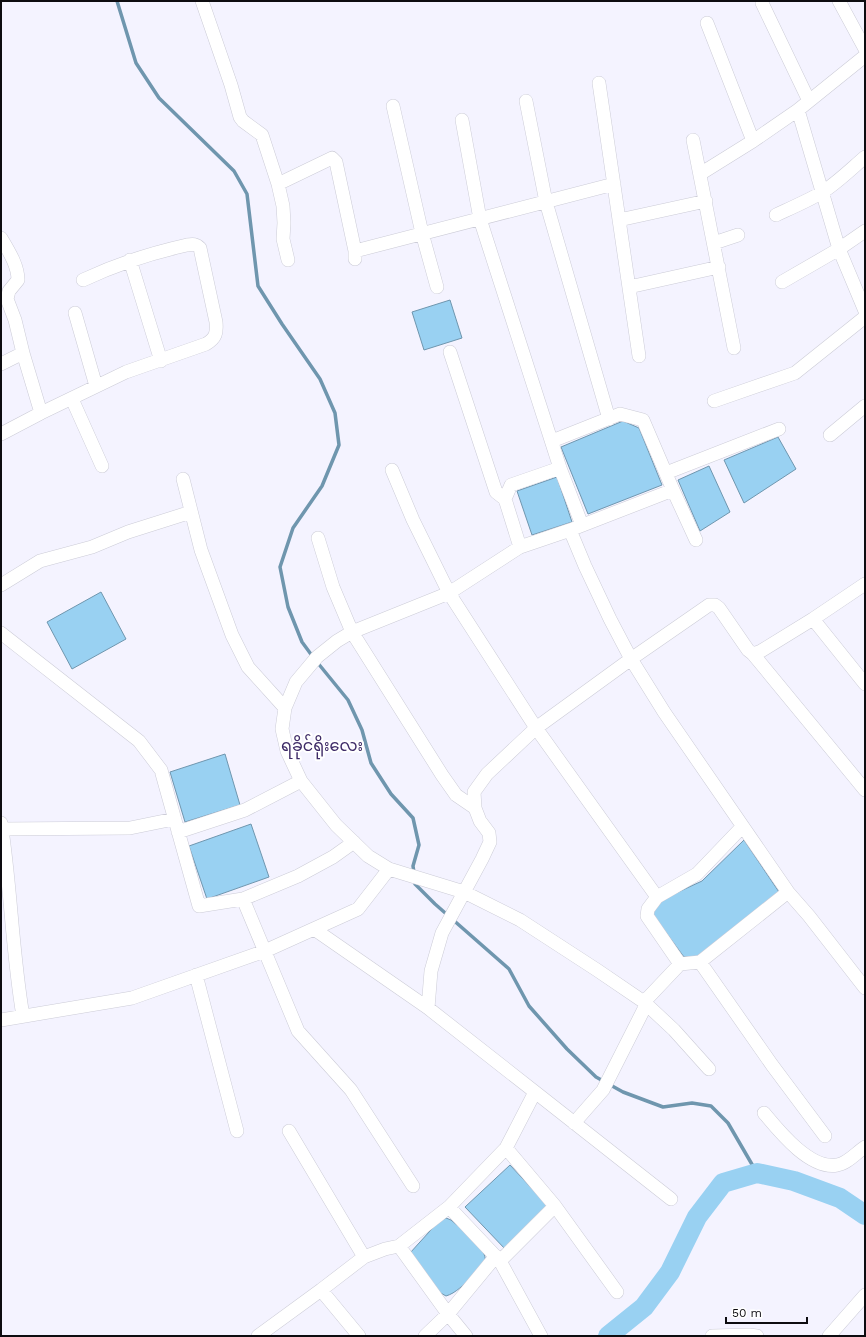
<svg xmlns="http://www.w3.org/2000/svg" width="866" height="1337" viewBox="0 0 866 1337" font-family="'Work Sans','Noto Sans Myanmar',sans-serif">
<rect width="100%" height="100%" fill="#f4f3ff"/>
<!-- water -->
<path fill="#99d1f2" stroke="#6f96ae" d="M450,300L462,338L424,350L412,312Z
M623,421L639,428L662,485L588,514L561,447Z
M778,437L796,469L744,503L724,460Z
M709,466L730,512L700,531L678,480Z
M557,477L572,522L532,535L517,491Z
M101,592L126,639L72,669L47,622Z
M225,754L240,805L185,822L170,772Z
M251,824L269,877L207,899L189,846Z
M744,840L779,892L699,957H684L653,915V909L659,901L702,881Z
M510,1165L550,1208L506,1250L465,1207Z
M446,1218L451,1220C461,1229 492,1250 484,1265C481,1270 475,1274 471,1278C463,1285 456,1293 446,1296L439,1292L410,1253L439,1221Z"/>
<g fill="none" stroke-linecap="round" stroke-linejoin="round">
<!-- stream -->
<path stroke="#6f96ae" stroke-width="3.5" d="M117,1L136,63L159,98L234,171L247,194L258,286L282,324L320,379L335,413L339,445L322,486L293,528L280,567L288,607L302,642L313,657
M317,662L348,700L362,730L371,763L391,794L413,818L419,845L413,866L414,873
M415,881V884L435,904L509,969L529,1006L567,1049L596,1077L623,1092L663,1107L692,1103L711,1106L728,1123L757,1173"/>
<!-- river -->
<path stroke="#99d1f2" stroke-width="20" d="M608,1336L644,1307L670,1272L697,1217L723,1183L757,1173L794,1181L840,1198L865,1215"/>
<defs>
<path id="minor" d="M202,1L231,85L240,117L243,121L262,135L278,184
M839,1L865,49
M762,3L809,101
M707,23L753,141
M599,83L639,356
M526,101L546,202L609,419
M393,106L422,233L437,287
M798,110L839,249L865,311
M462,120L480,219L560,468L582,525
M693,140L734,348
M700,174L753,141L798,110L865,56
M776,215C791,208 807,201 821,193C837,183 851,169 865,157
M619,220L706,201
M1,238C8,250 18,265 18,280L9,291L7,299L15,320L23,353
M714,243L738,235
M355,251L614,184
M130,260L161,361
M288,260L283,239L284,223L283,206L278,184L332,158L336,162L355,251V259
M782,282L839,249L865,231
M629,287L719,267
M75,313L96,386
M450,352L496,492L505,499L520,547
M1,364L23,353L41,413
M72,399L102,466
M714,401L795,373L865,317
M1,434L41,413L126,372L206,344C216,338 217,333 216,322L200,248C196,244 193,244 187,245C151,253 117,264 83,280
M830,435L865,406
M552,441L620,414L643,420L673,490L696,540
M392,470L413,520L449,593L536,728L657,897
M666,473L779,429
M183,479L201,550L232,635L248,667L285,708
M673,490L570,530L520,547L449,593L352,632L337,641L317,657L296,682L285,708L282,729L287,751L301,781L336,825L368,856L389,869L464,892L520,920L597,970L644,1002L674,1030L709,1069
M505,499L511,485L560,468
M570,530L585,566L610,619L631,659L664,712L788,892L809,916L865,988
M318,538L333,587L352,632L442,775L456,795L475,808
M1,585L40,561L92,547L128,532L191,512
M813,619L865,684
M1,633L139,741L161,770L199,906L243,899L298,876L333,857L354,842
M753,654L865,790
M1,823C11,887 12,952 23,1016
M1,829L130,828L174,819
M178,832L245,810L301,781
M243,899L298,1031L351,1090L413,1186
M314,929L428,1008
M700,962L772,1065L825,1136
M680,964L647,916L648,909L657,897L697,874L742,827
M196,975L237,1131
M644,1002L680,964L700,962L788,892
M1,1020L132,998L265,951L358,909L389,869
M535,1092L671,1199
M764,1113C779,1131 810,1170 837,1165C847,1164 857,1152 865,1147
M574,1123L603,1090L646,1005
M289,1131L364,1257
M506,1148L555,1206L617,1292
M449,1207L500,1261L541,1336
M399,1246L448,1314L466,1336
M500,1261L555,1206
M321,1290L359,1336
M258,1336L321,1290L364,1257L385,1249L399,1246L449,1207L506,1148L535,1092L428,1008L431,971L442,933L482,859L490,842L489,833L480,821L475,808L474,792L487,774L536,728L631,659L709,605H715L719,608L748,650L753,654L761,651L813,619L865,584
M425,1336L448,1314L496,1256
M712,1336L749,1335L757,1336
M829,1336L865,1295"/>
</defs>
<!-- minor casing -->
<use href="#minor" stroke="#ccccd7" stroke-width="14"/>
<!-- minor -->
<use href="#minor" stroke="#fff" stroke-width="13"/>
</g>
<g text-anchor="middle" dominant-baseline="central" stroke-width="4" stroke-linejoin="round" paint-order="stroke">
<!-- quarter labels -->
<g font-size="16" fill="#3e2b67" stroke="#fff">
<text x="322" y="745">ရခိုင်ရိုးလေး</text>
</g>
</g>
<!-- border -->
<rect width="866" height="1337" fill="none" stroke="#0d0c10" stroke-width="4"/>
<!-- scale -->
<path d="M726 1317v6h81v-6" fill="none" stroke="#0d0c10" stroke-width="2"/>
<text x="732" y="1317" font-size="12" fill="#0d0c10" stroke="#ffffff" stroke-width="3" paint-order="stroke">50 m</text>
</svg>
